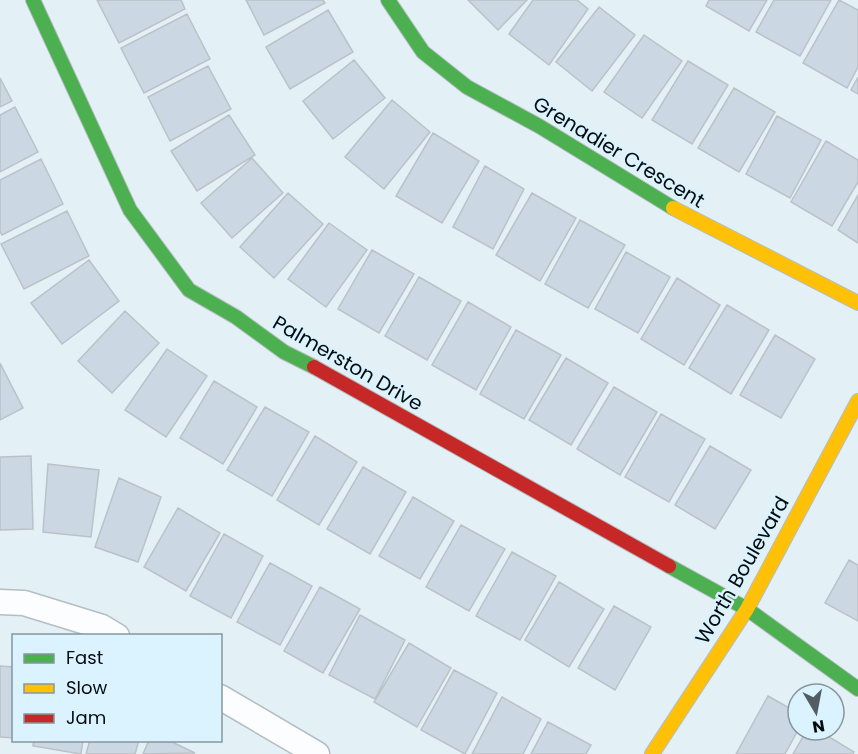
<svg xmlns="http://www.w3.org/2000/svg" width="858" height="754" viewBox="0 0 858 754" font-family="Poppins,sans-serif">
<rect width="100%" height="100%" fill="#e3f0f6"/>
<!-- building -->
<path fill="#cbd7e2" stroke="#bac2c8" stroke-width="1.5" d="M97,0H181L185,9L119,43Z
M246,0H323L325,3L264,35Z
M468,0H527L498,30Z
M533,0H577L588,9L549,65L509,34Z
M709,0H767L749,31L706,6Z
M774,0H831L800,56L756,32Z
M839,0L858,10V67L847,88L803,63Z
M599,7L635,35L592,91L556,62Z
M328,10L353,52L290,89L266,47Z
M187,14L210,59L144,93L121,48Z
M644,35L682,61L642,118L604,92Z
M354,60L385,98L333,139L303,101Z
M688,61L728,85L692,144L652,120Z
M208,66L231,109L170,141L148,97Z
M858,77V94L851,90Z
M0,78L12,101L0,107Z
M734,88L775,112L739,172L698,148Z
M392,100L430,132L384,189L345,157Z
M15,107L38,152L0,172V115Z
M229,115L255,155L197,191L171,151Z
M777,116L821,140L790,198L746,174Z
M433,133L479,161L442,223L396,196Z
M826,141L858,160V182L832,226L791,202Z
M252,158L283,193L232,238L201,203Z
M41,159L63,204L2,235L0,231V180Z
M485,166L524,189L493,249L453,227Z
M288,193L323,224L274,278L240,247Z
M532,193L576,218L540,281L496,255Z
M858,195V243L838,230Z
M67,211L89,256L24,289L1,244Z
M580,220L625,245L588,308L545,284Z
M329,223L367,250L326,307L288,279Z
M372,250L414,274L379,333L338,309Z
M626,252L670,277L638,333L595,309Z
M89,260L119,301L62,344L31,303Z
M419,277L461,301L427,360L385,336Z
M677,278L720,305L684,365L641,339Z
M468,302L511,327L476,390L432,365Z
M727,305L769,330L731,394L689,368Z
M125,311L159,343L112,393L78,361Z
M516,330L561,355L524,419L480,394Z
M775,335L815,359L781,418L740,395Z
M167,349L207,376L166,437L125,410Z
M566,358L608,383L571,445L529,420Z
M0,363L23,408L0,420Z
M214,381L257,407L223,464L180,438Z
M614,387L657,412L620,475L577,449Z
M265,407L309,432L272,496L227,470Z
M661,414L705,439L669,502L625,477Z
M315,436L357,462L319,525L277,500Z
M710,446L751,470L715,529L675,505Z
M31,456L33,529L0,530V457Z
M48,464L99,470L91,537L43,532Z
M363,467L406,492L370,554L327,529Z
M119,478L161,497L138,562L95,547Z
M413,497L454,521L420,579L379,556Z
M178,508L220,533L186,591L144,567Z
M461,525L505,549L469,611L426,587Z
M224,534L263,556L231,618L190,596Z
M512,552L556,576L520,640L476,616Z
M849,560L858,565V621L825,603Z
M270,563L312,586L280,645L237,622Z
M559,582L604,609L569,667L525,640Z
M320,587L360,609L323,673L284,651Z
M614,606L651,627L615,690L578,668Z
M360,615L405,640L375,699L329,675Z
M409,643L451,668L417,727L374,702Z
M0,666L14,667V738L0,737Z
M454,670L497,693L465,754L421,730Z
M768,696L798,713V730L785,754H736Z
M502,697L541,719L523,754H472Z
M548,722L591,745L586,754H531Z
M807,730H818L854,752L853,754H793Z
M34,740H83L81,754L33,746Z
M90,740H139L135,754H86Z
M149,740H168L195,753L143,754Z"/>
<g fill="none" stroke-linecap="round" stroke-linejoin="round">
<defs>
<path id="street" d="M0,602L24,603L102,627L117,636
M220,697L317,754"/>
<path id="fast" d="M33,0L130,210L189,290L236,317L284,352L314,367
M388,0L423,52L467,87L539,126L673,208
M669,566L747,609L858,689"/>
<path id="slow" d="M673,208L858,303
M652,754L747,609L858,401"/>
<path id="jam" d="M314,367L669,566"/>
</defs>
<!-- street casing -->
<use href="#street" stroke="#b4bec3" stroke-width="27"/>
<!-- fast casing -->
<use href="#fast" stroke="#b4bec3" stroke-width="16"/>
<!-- slow casing -->
<use href="#slow" stroke="#b4bec3" stroke-width="16"/>
<!-- jam casing -->
<use href="#jam" stroke="#b4bec3" stroke-width="16"/>
<!-- street -->
<use href="#street" stroke="#fbfdfe" stroke-width="24"/>
<!-- fast -->
<use href="#fast" stroke="#4caf50" stroke-width="14"/>
<!-- slow -->
<use href="#slow" stroke="#ffc107" stroke-width="14"/>
<!-- jam -->
<use href="#jam" stroke="#c62828" stroke-width="14"/>
</g>
<g text-anchor="middle" dominant-baseline="central" stroke-width="5" stroke-linejoin="round" paint-order="stroke">
<!-- street labels -->
<g font-size="20" fill="#050c10" stroke="#dbf3fe">
<text transform="translate(619 152) rotate(31)">Grenadier Crescent</text>
<text transform="translate(348 363) rotate(30)">Palmerston Drive</text>
<text transform="translate(742 570) rotate(-60)">Worth Boulevard</text>
</g>
</g>
<!-- legend -->
<rect x="12" y="634" width="210" height="108" fill="#dbf3fe" stroke="#85979f" stroke-width="1.5"/>
<rect x="24" y="654" width="30" height="9" fill="#4caf50" stroke="#85979f" stroke-width="1.5"/>
<text x="66" y="664" font-size="18" fill="#050c10">Fast</text>
<rect x="24" y="684" width="30" height="9" fill="#ffc107" stroke="#85979f" stroke-width="1.5"/>
<text x="66" y="694" font-size="18" fill="#050c10">Slow</text>
<rect x="24" y="714" width="30" height="9" fill="#c62828" stroke="#85979f" stroke-width="1.5"/>
<text x="66" y="724" font-size="18" fill="#050c10">Jam</text>
<!-- north arrow -->
<g transform="translate(816 712) rotate(170)"><circle r="28" fill="#dbf3fe" stroke="#85979f" stroke-width="1.5"/>
<path d="M0-4.5L10 22L0 15L-10 22Z" fill="#535c60"/>
<text y="-9" font-size="16" font-weight="bold" text-anchor="middle" fill="#050c10">N</text>
</g>
</svg>
